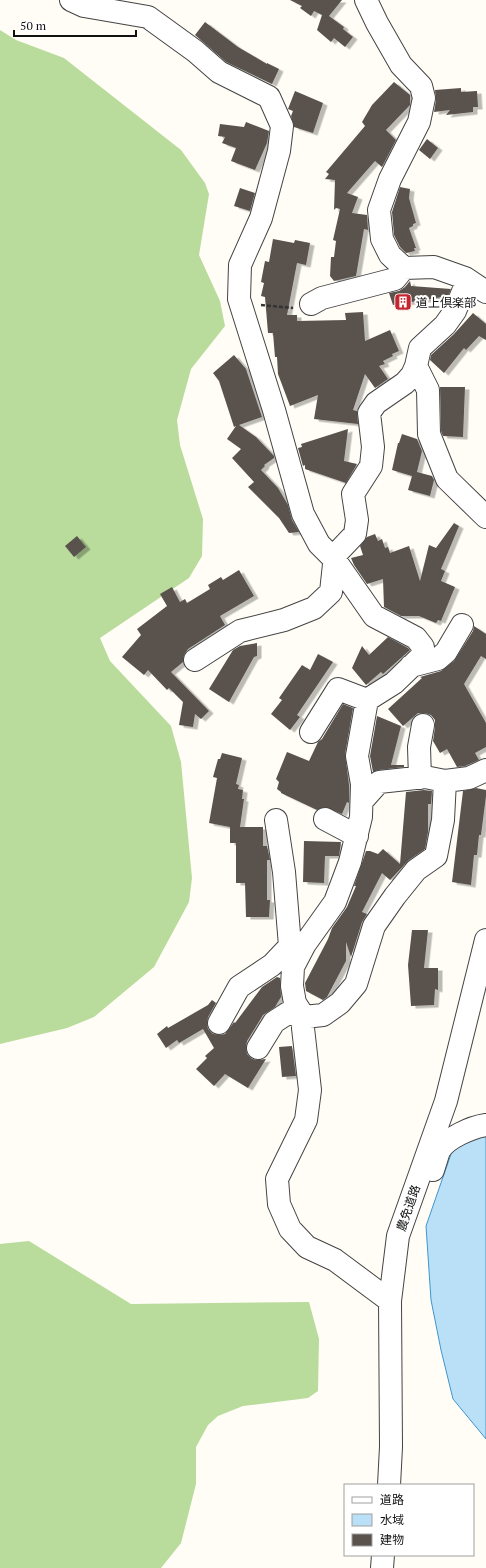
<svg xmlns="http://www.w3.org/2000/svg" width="486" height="1568" viewBox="0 0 486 1568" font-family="'PT Serif','Noto Sans JP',serif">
<defs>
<filter id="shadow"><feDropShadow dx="4.5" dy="2.5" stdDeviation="0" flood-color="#0004"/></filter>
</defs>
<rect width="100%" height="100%" fill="#fffdf5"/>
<!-- forest -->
<path fill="#b9dc9c" d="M0,30L16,40L64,58L181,150L205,183L209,194L199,255L220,301L225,326L191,369L177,420L180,445L203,519L202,556L189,578L100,638L110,661L171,726L181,762L192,878L189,902L154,967L94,1017L67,1028L0,1044Z
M29,1241L131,1304L309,1302L319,1339L318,1391L308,1398L243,1406L218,1416L208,1425L196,1447V1484L181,1543L161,1568H0V1244Z"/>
<!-- water -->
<path fill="#b9e0f7" stroke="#3f96cf" d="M486,1132V1439L453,1399L441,1350L431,1300L426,1226L451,1154L460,1142Z"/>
<!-- building -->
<path fill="#5a524d" filter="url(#shadow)" d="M290,0H342L329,16L344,27L343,29L353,37L345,47L334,38L331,42L317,30L322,15L314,11L311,16L300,8L302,6Z
M205,22L238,47L267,64V63L279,69L272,84L226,62L195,35Z
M394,82L410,95V105L386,130L396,140L382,167L375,161L347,193L358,197L352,213L367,215L368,230L364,229L356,276L334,281L330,276L331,257H334L336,241L333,240L340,209L336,208L334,210L335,180L325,179L329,174L326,172L365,126L362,122L372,105Z
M461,88V92L477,91L478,107H473V112L446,115L450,110L434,112L436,100L435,90Z
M295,91L323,103L313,133L294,127L291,116L293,111L288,109Z
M246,122L269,131L267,143L255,170L231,161L236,148L222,143L225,137L218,136L220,124L244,127Z
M427,139L438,148L430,159L419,150Z
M400,187L410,189L409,198L416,223L413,224V226L409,228L416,248H414L415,251L406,253L400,247L394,235L392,212Z
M240,188L255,193L250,211L234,206Z
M273,239L294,243L295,240L310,243L306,265L297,263L287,315H297V321L346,320L345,313L363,312L365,341L390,330L399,351L392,354L393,356L383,361L385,364L379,366L388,379L375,388L365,374L353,410L357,411L358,424L314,419L318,395L290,406L278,374L277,357H275L273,333H268L265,297L261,296L264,283L261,282L265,261L269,262Z
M410,281L411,286L451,289L448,296L393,305L389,293L399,291L405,287Z
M473,313L486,324V340L479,336L466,350L464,348L444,373L430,360L431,355L454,334Z
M234,355L246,369L262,417L239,425L256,437L274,456V458L264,465L265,466L261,470L278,488L288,505L292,520L299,532L289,533L279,518L248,487L254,482L232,458L241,449L227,439L236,426L234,427L219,381L213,373Z
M440,387H465L463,437L443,436L441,431Z
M348,429L344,461L357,464L346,483L305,469V465L303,466L298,448L302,447L301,444Z
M402,434L417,439L422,451L417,472L432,476L434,480L430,496L408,490L412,476L392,470L398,443H399Z
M454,523L459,526L441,569L445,571L441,581L455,587L441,621L438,620L436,623L419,616H401L384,607L383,579L367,584L354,565L351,558L363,555L360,546L367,537L375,534L378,541L382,539L385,548L388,547L390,553L409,546L420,581L429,545L436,548Z
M77,536L86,547L74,557L65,546Z
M239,570L254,596L220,616L225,625L188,649L184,655L183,662L171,672L209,711L201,719L195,714L193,727L179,725L183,702L169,688L167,690L148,670L144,675L122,657L141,635L137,629L167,606L160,594L172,587L180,602L185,599L187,603L210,589L208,585L221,577L223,580Z
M474,626L486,634V659L481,656L464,684L486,723V747L475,753L479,760L465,766L457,767L447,749L440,753L433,741L435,727V720L431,715L425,713H418L403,726L388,709L422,678L420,677L441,671L454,661L473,631Z
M388,637L408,648L410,650L383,674L381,672L366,685L352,668L362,646L369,655Z
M257,643V656L254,657L229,702L209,689L233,650L240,646Z
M318,654L333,662L297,715L300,717L290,730L271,714L282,700L279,698L302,665L310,670Z
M343,704L353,708L345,754L349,785V803L347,802L342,814L325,807L317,810L281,793V792L277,789L279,782L276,779L287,752L309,761L318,742L322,739Z
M377,716L401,726L391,765H404V767L378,770L373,772L370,756Z
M222,753L242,758L236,784L239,785L238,789L243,790L242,799H244L240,827H263V846H267L270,860H267V900H270L269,917H246L245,883H236V843H230V827L209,823L217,778L213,777L218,759H220Z
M476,788L486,790V796L481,835H479L477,855H474L471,885L452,882L463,791Z
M424,790L432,791L431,804H428V832L425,849L409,860L390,880L382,873L362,912L367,914L362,922L351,957L346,942V961L327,997L323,1000L306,991L305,983L328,939L332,928L347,907L356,886H354L366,851H370L378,854L383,849L400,864L406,792Z
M304,841L341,842L339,856H325L324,883L303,882Z
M412,930H428L424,968H438V990L435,989L434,1005L411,1006L408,965Z
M277,977L280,978L281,997L275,1007L263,1015L247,1041L246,1047L247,1054L252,1059L257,1060L266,1059L248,1088L225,1074L214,1086L196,1069L207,1058L205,1056L214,1048L203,1029L179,1043L177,1040L166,1048L157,1034L167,1026L168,1028L208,1005L212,1000L216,1003L208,1017L207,1024L208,1029L213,1034L220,1035L225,1034L234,1022L235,1023L262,987Z
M292,1046L296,1076L282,1077L279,1047Z"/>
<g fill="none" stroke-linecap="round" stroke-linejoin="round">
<defs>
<path id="minor" d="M71,0L84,6L148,17L195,51L219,72L269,97L282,126L279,151L261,218L240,265L239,299L274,410L303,514L319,544L335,560L374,616L416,638L423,647L422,656L394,683L367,700L357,756L362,784L361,817L350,862L335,902L305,944L293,967L292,986L295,1003L304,1017L303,1028L310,1090L306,1120L277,1179L279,1204L290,1229L307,1247L335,1260L390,1301
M366,0L377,23L401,65L421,86L424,98L419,122L390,179L379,210L382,239L390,255L404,268L434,267L465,278L486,292
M311,304L322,298L395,279L404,268
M416,366L428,390L429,434L447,479L486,517
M195,660L240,631L284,620L314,608L331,592L335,555L355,534L357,520L353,494L371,466L373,447L369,413L376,403L405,383L412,375L416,366L420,348L445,325L455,311L464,289L465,278
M411,666L438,659L446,652L462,625
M311,732L338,689L367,700
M420,778L419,747L423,725
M362,801L379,782L425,777L445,781
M325,819L357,836
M276,820L284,872L290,946L305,944
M219,1023L239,987L272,965L290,946
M258,1048L274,1022L288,1013L304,1017L323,1015L340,1003L356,984L374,926L395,896L416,870L436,856L443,820L445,781L469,778L486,770
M433,1170C435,1164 437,1157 439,1151C446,1138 472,1127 486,1125
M389,1485L391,1447L390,1301L398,1236L446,1101L486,940
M382,1568L383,1555"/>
</defs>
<!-- minor casing -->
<use href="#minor" stroke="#444" stroke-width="24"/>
<!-- path -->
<path stroke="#333" stroke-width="2.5" stroke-dasharray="4 2" stroke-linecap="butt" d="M261,305L293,308"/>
<!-- minor -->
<use href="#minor" stroke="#fff" stroke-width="22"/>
</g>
<!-- icons -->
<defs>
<symbol id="building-square" viewBox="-11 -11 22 22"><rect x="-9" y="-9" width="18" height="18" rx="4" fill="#c4262e" stroke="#fff"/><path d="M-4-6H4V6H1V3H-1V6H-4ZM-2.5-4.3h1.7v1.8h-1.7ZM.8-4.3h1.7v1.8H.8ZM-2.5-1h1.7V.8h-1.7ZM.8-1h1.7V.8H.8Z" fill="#fff"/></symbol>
</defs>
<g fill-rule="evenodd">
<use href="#building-square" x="393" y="292" width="20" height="20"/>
</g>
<g text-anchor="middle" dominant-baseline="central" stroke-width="4" stroke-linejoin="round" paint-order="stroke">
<!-- poi labels -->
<g font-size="12" fill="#111" stroke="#fff" text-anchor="start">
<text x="416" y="302">道上倶楽部</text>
</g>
<!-- street labels -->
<g font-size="12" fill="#111" stroke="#fff">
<text transform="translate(408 1208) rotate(-71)">農免道路</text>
</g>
</g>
<!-- legend -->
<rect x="344" y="1484" width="130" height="72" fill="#ffffff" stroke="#a0a0a0"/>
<rect x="352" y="1497" width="20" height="6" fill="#ffffff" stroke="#a0a0a0"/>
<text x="380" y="1504" font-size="12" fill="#111111">道路</text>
<rect x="352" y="1514" width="20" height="12" fill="#b9e0f7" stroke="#a0a0a0"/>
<text x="380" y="1524" font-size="12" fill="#111111">水域</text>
<rect x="352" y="1534" width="20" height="12" fill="#5a524d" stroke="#a0a0a0"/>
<text x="380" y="1544" font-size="12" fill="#111111">建物</text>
<!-- scale -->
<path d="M14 30v6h122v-6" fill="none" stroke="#111111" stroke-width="2"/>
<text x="20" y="30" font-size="12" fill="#111111" stroke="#ffffff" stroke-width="3" paint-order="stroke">50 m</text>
</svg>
